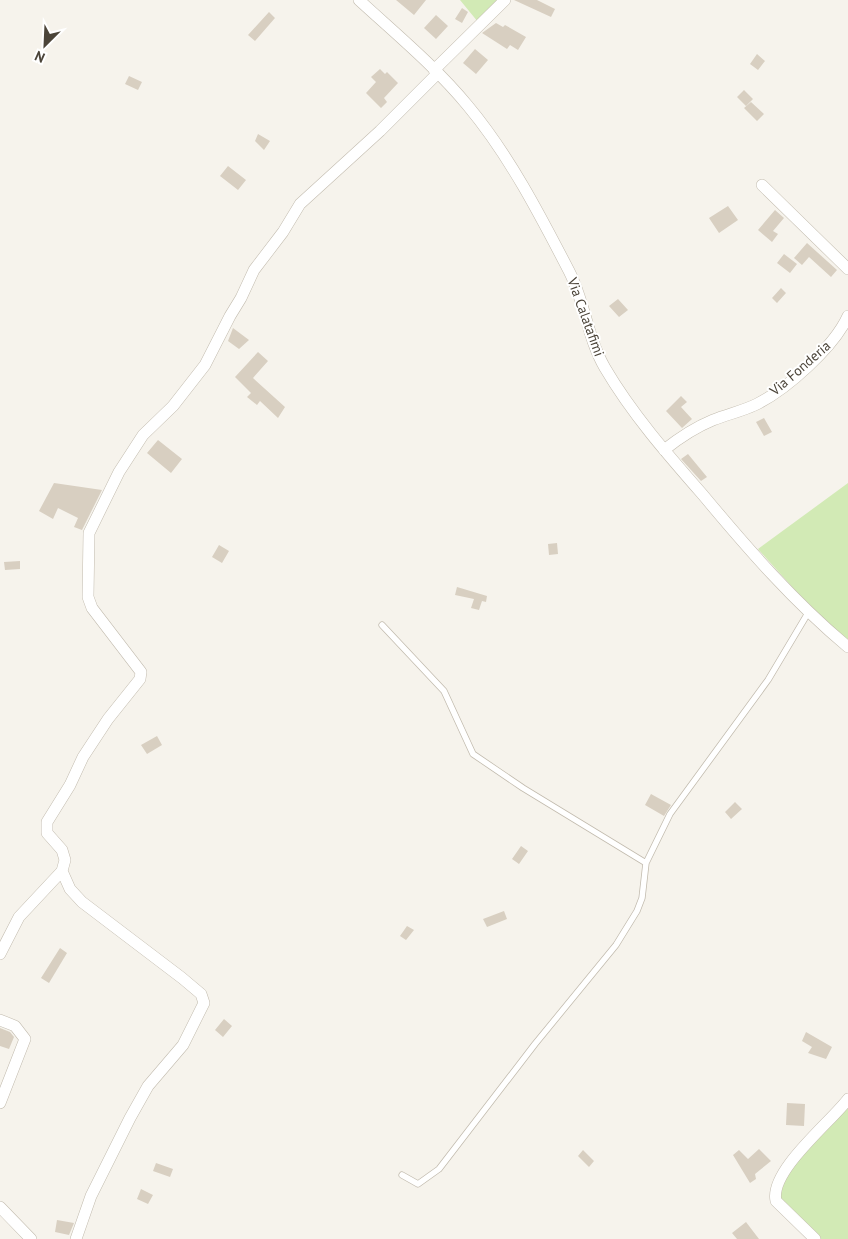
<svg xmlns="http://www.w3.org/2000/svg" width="848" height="1239" viewBox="0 0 848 1239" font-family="'PT Sans',sans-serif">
<rect width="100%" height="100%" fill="#f6f3ec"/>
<!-- green -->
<path fill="#d2eab5" d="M460,0H499L478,22Z
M848,483V641L813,610L758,549Z
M848,1108V1239H819L779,1200C779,1196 778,1191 778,1188C782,1171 834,1121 848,1108Z"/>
<!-- building -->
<path fill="#d8cfc1" d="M396,0H426L414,15Z
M514,0H537L555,9L551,17Z
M462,8L468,12L462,23L455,19Z
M269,12L275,18L255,41L248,35Z
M436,15L448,26L436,39L424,28Z
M496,23L503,27L505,25L526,37L518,50L510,45L507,49L482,33Z
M475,49L488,60L476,74L463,63Z
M757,54L765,61L758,70L750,64Z
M380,69L385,74L387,72L398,83L384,98L387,102L381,108L366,93L376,82L371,77Z
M129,76L142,82L138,90L125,84Z
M744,90L753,99L746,106L737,97Z
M751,102L764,114L757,121L744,108Z
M258,134L270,141L264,150L255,141Z
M228,166L246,180L238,190L220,176Z
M728,206L738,220L719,233L709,218Z
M775,210L784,218L773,231L778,234L772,242L758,230Z
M807,243L837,270L831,277L809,257L802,265L794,258Z
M784,254L797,264L790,273L777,263Z
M781,288L786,293L777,303L772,298Z
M618,299L628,310L619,317L609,306Z
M233,328L249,340L239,349L228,341Z
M258,352L268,361L253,378L285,407L278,418L260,401L257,405L247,397L251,393L235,377Z
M681,396L687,402L681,407L692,419L682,428L666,411Z
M764,418L772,432L764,436L756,422Z
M158,440L182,459L171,473L147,453Z
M688,454L707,477L701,481L681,459Z
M54,483L102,490L82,530L74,527L78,518L58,508L53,519L39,511Z
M557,543L558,554L549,555L548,544Z
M219,545L229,551L222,563L212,557Z
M20,561V569L5,570L4,562Z
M457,587L487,596L486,602L482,601L479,610L471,608L474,599L455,595Z
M157,736L162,745L147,754L141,745Z
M651,794L671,805L664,816L645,805Z
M735,802L742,809L731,819L725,812Z
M521,846L528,851L519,864L512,859Z
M504,911L507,919L487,927L483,919Z
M407,926L414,930L406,940L400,936Z
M60,948L67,953L49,983L41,978Z
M224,1019L232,1026L223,1037L215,1030Z
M0,1028L10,1032L14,1037L9,1049L0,1046Z
M806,1032L832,1047L826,1059L808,1053L812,1047L802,1041Z
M787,1103L805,1104L804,1126L786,1125Z
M759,1149L771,1161L755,1174L756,1179L750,1183L733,1155L739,1150L748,1159Z
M583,1150L594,1161L589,1167L578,1156Z
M156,1163L173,1169L170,1177L153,1171Z
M141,1189L153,1195L148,1204L137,1199Z
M57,1220L74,1223L69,1235L55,1232Z
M746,1222L759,1239H737L732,1233Z"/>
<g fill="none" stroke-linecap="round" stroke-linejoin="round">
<defs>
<path id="lane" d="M382,625L444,691L473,754L523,788L646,863
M402,1175L418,1184L439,1169L535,1044L616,945L637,911L642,898L646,863L670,814L768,680L808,613"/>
<path id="street" d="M359,0C396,34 436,67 468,106C509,155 540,215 569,271C585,302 587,337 605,368C632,414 668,455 703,495C748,549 794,602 848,647
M434,70L505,0
M762,185L848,269
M664,450C679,438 696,427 713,420C728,414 743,411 757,404C787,389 834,347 848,316
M62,871L70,889L82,902L182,978L201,994L204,1003L183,1045L148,1086L130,1118L91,1196L76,1239
M0,954L19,917L62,871L65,860L62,850L47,833V822L70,785L83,757L108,719L140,679L141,672L92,608L88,597L89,533L119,472L143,435L173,406L205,365L230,316L241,298L254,270L283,232L300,204L380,131L438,73
M0,1020L15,1026L25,1039L0,1103
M0,1207L31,1239
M815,1239L776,1201C769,1171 831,1122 848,1099"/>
</defs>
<!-- lane casing -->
<use href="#lane" stroke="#c2bbae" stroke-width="7"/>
<!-- street casing -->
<use href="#street" stroke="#c2bbae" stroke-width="12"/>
<!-- lane -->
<use href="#lane" stroke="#fff" stroke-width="5.5"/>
<!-- street -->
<use href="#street" stroke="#fff" stroke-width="11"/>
</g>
<g text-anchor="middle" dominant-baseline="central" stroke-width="4" stroke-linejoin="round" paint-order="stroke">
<!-- street labels -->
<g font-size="14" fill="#4b4439" stroke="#fff">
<text transform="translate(586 317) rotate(70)">Via Calatafimi</text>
<text transform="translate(800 368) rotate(-41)">Via Fonderia</text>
</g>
</g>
<!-- north arrow -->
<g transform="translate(45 45) rotate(204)" stroke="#ffffff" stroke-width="4" paint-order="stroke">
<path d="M0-4L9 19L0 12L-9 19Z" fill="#4b4439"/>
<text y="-8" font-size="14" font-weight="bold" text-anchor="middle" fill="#4b4439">N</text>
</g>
</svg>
